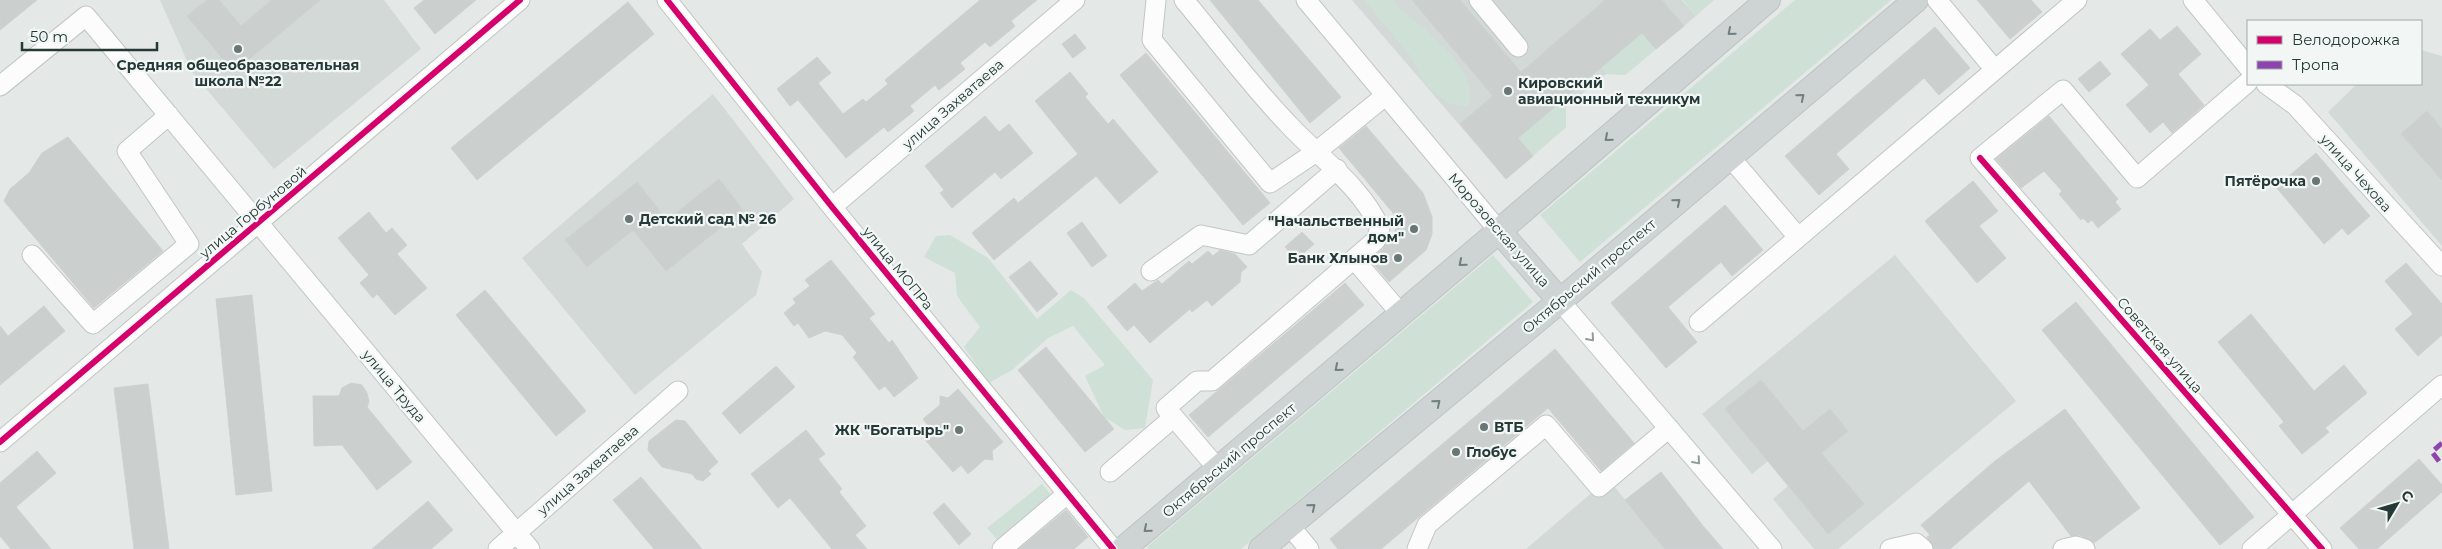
<svg xmlns="http://www.w3.org/2000/svg" width="2442" height="549" viewBox="0 0 2442 549" font-family="Montserrat,sans-serif">
<rect width="100%" height="100%" fill="#e4e8e7"/>
<!-- built -->
<path fill="#d3d9d7" d="M160,0H384L421,49L274,169L192,72Z
M1352,0H1682L1696,16L1625,75L1606,74L1566,107V127L1506,179Z
M2421,50L2442,56V246L2328,112L2357,84H2421Z
M713,94L794,199L742,244L762,272L756,295L635,395L522,258Z
M1895,255L2016,401L1838,549H1814L1773,499L1788,486L1768,461L1752,474L1702,414Z
M1608,479L1666,549H1526Z"/>
<!-- green -->
<path fill="#cfe0d7" d="M1364,0H1394L1399,8C1422,28 1483,71 1468,106L1449,104L1423,82L1412,58Z
M1683,0H1714L1696,16Z
M1795,0H1891L1580,262L1540,215Z
M1642,33L1656,49L1625,75L1606,73L1601,68Z
M1561,102L1566,107V127L1533,156L1518,138Z
M950,235L988,258L1037,319L1071,290L1084,298L1153,380L1145,428L1125,430L1104,417L1085,376L1105,365L1073,326L1048,338L1012,370L989,383L964,347L980,327L957,296L955,273L924,257L936,236Z
M1493,255L1533,302L1241,549H1149L1147,547Z
M1042,484L1053,497L1002,545L987,528Z"/>
<!-- building -->
<path fill="#cbd0cf" stroke="#cdd1d0" d="M0,0H37L0,30Z
M207,0H219L241,26L272,0H320L234,72L187,16Z
M424,0H476L435,34L414,8Z
M980,0H1037L1011,21L1015,26L990,47L985,42L960,63L965,69L939,90L935,85L910,106L914,111L888,132L884,127L846,158L798,100L790,106L777,89L817,57L831,73L818,83L843,114L863,99L866,102L888,84L885,80Z
M1210,0H1258L1341,97L1310,123Z
M1412,0H1460L1521,72L1605,0H1662L1684,26L1656,49L1642,33L1518,138L1533,156L1506,179L1460,124L1493,96Z
M1977,0H2031L2042,12L2010,39Z
M628,2L654,34L477,180L451,148Z
M2177,26L2201,54L2178,74L2204,105L2172,133L2163,122L2150,133L2126,105L2149,85L2121,54L2150,29L2160,40Z
M1935,27L1970,68L1939,95L1924,78L1836,154L1849,169L1819,195L1785,156Z
M1075,34L1086,48L1073,58L1062,44Z
M1146,53L1270,203L1243,225L1120,75Z
M2100,61L2111,74L2089,92L2078,79Z
M1070,72L1088,94L1085,97L1108,124L1113,119L1158,172L1120,204L1096,176L994,260L972,233L1014,198L1018,203L1078,154L1035,101Z
M2427,111L2442,129V180L2401,134Z
M985,116L999,132L1009,124L1033,153L1001,179L995,172L952,208L940,193L944,190L925,166Z
M2049,116L2118,199L2115,202L2121,209L2098,228L2092,220L2088,223L2083,218L2081,220L2059,194L2062,191L2044,171L2021,188L1996,159Z
M1366,126L1423,193L1432,217V234L1426,250L1389,282L1370,260L1383,249L1389,237L1395,232L1398,219L1339,148Z
M68,137L163,251L94,308L4,201L10,189L29,173L42,153Z
M2316,153L2370,216L2348,235L2342,228L2324,244L2276,187Z
M719,179L743,210L666,271L633,230L587,267L565,240L637,182L667,220Z
M1973,181L1998,211L1979,226L2006,258L1977,283L1925,221Z
M1725,205L1763,250L1732,276L1721,262L1668,307L1697,342L1666,368L1611,303Z
M369,212L386,233L392,228L407,245L397,254L427,288L395,315L377,294L373,298L360,283L369,275L338,238Z
M1082,222L1107,256L1092,267L1067,233Z
M1302,232L1314,244L1296,260L1285,247Z
M1220,250L1235,254L1247,267L1241,272L1240,282L1212,306L1207,300L1192,312L1190,309L1150,343L1134,325L1127,331L1107,307L1135,283L1142,291L1158,280L1162,284L1189,261L1192,264L1208,251L1213,256Z
M831,260L875,314L869,318L889,343L892,340L918,378L894,397L885,386L879,390L853,357L857,353L842,335L825,331L809,338L798,323L794,326L784,313L796,303L793,299L810,286L805,280Z
M1030,261L1058,294L1037,312L1009,277Z
M2406,263L2442,304V335L2418,356L2395,329L2413,314L2385,281Z
M1345,283L1364,305L1208,437L1189,415Z
M485,290L586,411L556,436L456,315Z
M252,295L272,491L236,495L216,299Z
M2076,302L2254,517L2220,545L2042,330Z
M44,306L65,331L0,385V326L8,336Z
M2251,314L2314,391L2344,365L2367,393L2325,428L2329,432L2302,454L2279,426L2284,422L2218,342Z
M1046,347L1114,429L1085,452L1018,370Z
M1555,349L1634,443L1601,471L1548,408L1381,549H1338L1330,539Z
M776,366L795,387L740,434L722,413Z
M1761,380L1803,431L1830,409L1848,431L1821,453L1864,504L1828,534L1725,409Z
M351,383L362,385L367,393L369,401L367,407L412,462L377,490L342,445L314,446L313,396H339L342,388Z
M148,384L169,549H134L114,388Z
M958,389L1003,442L992,451L993,460L985,459L968,474L961,465L953,472L920,434L929,427L923,419L940,405V396L948,398Z
M2065,409L2140,508L2094,543L2080,535L2071,536L2029,481L1950,549H1934L1927,537L1930,535L1921,525L1995,461Z
M676,420L685,421L718,462L708,471L711,474L703,481L696,479L692,474L662,467L648,450L649,441Z
M806,430L825,454L818,459L842,489L839,492L866,526L855,535L867,549H832L790,498L778,508L751,474Z
M37,451L56,473L16,507L51,549H11L0,536V483Z
M2419,459L2442,485V492L2377,549H2359L2340,528Z
M1661,472L1704,527L1723,549H1665L1625,500Z
M641,477L702,549H654L613,500Z
M428,501L453,530L431,549H372Z
M944,503L971,534L959,545L933,513Z
M1066,510L1088,537L1074,549H1019Z"/>
<g fill="none" stroke-linecap="round" stroke-linejoin="round">
<defs>
<path id="minor" d="M667,0L832,207L1113,549
M1156,0L1152,40L1270,183L1316,152L1385,96
M1184,0C1219,42 1252,87 1290,126C1321,159 1361,186 1380,228L1376,240L1212,381H1197L1166,408L1218,469
M1306,0L1499,231
M1479,0L1518,47
M1937,0L1995,70
M2193,0L2248,67
M2248,82L2137,178L2063,90L1980,158L2322,549
M2266,84L2295,105L2442,266
M0,86L86,16L530,549
M1730,157L1798,237
M832,207L1075,0
M32,255L93,324L189,244L127,151L169,115
M1354,259L1401,314
M1151,271L1201,235L1249,245L1337,169
M1560,301L1772,549
M1699,322L2077,0
M0,442L520,0
M1110,472L1174,417
M1289,525L1309,549
M498,549L678,391
M1002,549L1067,494
M1417,549L1427,525L1546,425L1599,487L1669,428
M1890,549L1916,543L1923,549
M2063,549L2076,546L2085,549
M2252,549L2442,385"/>
<path id="major" d="M1499,231L1560,301
M1123,549L1499,231L1768,0
M1261,549L1560,301L1916,0"/>
</defs>
<!-- minor casing -->
<use href="#minor" stroke="#c1c5c4" stroke-width="21"/>
<!-- major casing -->
<use href="#major" stroke="#bdc4c3" stroke-width="26"/>
<!-- minor -->
<use href="#minor" stroke="#fbfcfb" stroke-width="19"/>
<!-- major -->
<use href="#major" stroke="#ced4d3" stroke-width="24"/>
<!-- quiet -->
<path stroke="#8e44ad" stroke-width="5" stroke-dasharray="10 5" stroke-linecap="butt" d="M2442,443L2432,452L2442,465"/>
<defs>
<path id="cycleway" d="M667,0L832,207L1113,549
M1980,158L2322,549
M0,442L520,0"/>
</defs>
<!-- cycleway casing -->
<use href="#cycleway" stroke="#f2f7f6" stroke-width="9"/>
<!-- cycleway -->
<use href="#cycleway" stroke="#d6006c" stroke-width="6"/>
</g>
<!-- one-way arrows -->
<defs><path id="oneway-chevron" d="M-2-3.5L2.5 0L-2 3.5" fill="none" stroke-width="1.6" stroke-linecap="round" stroke-linejoin="round" transform="scale(1.25)"/></defs>
<g stroke="#717f7d">
<use href="#oneway-chevron" transform="translate(1731 32) rotate(139)"/>
<use href="#oneway-chevron" transform="translate(1801 97) rotate(-40)"/>
<use href="#oneway-chevron" transform="translate(1608 138) rotate(139)"/>
<use href="#oneway-chevron" transform="translate(1677 202) rotate(-40)"/>
<use href="#oneway-chevron" transform="translate(1462 263) rotate(140)"/>
<use href="#oneway-chevron" transform="translate(1338 368) rotate(140)"/>
<use href="#oneway-chevron" transform="translate(1437 403) rotate(-40)"/>
<use href="#oneway-chevron" transform="translate(1312 507) rotate(-40)"/>
<use href="#oneway-chevron" transform="translate(1147 529) rotate(140)"/>
</g>
<g stroke="#909a99">
<use href="#oneway-chevron" transform="translate(1591 338) rotate(49)"/>
<use href="#oneway-chevron" transform="translate(1697 461) rotate(49)"/>
</g>
<!-- markers -->
<g fill="#687675" stroke="#f2f7f6" stroke-width="2">
<circle cx="238" cy="49" r="5"/>
<circle cx="1508" cy="91" r="5"/>
<circle cx="2316" cy="181" r="5"/>
<circle cx="629" cy="219" r="5"/>
<circle cx="1414" cy="229" r="5"/>
<circle cx="1398" cy="258" r="5"/>
<circle cx="1484" cy="427" r="5"/>
<circle cx="959" cy="430" r="5"/>
<circle cx="1456" cy="452" r="5"/>
</g>
<g text-anchor="middle" dominant-baseline="central" stroke-width="4.5" stroke-linejoin="round" paint-order="stroke">
<!-- poi labels -->
<g font-size="14" font-weight="bold" fill="#253937" stroke="#f2f7f6" text-anchor="start">
<text x="238" y="65" text-anchor="middle">Средняя общеобразовательная<tspan x="238" dy="16">школа №22</tspan></text>
<text x="1518" y="83">Кировский<tspan x="1518" dy="16">авиационный техникум</tspan></text>
<text x="2306" y="181" text-anchor="end">Пятёрочка</text>
<text x="639" y="219">Детский сад № 26</text>
<text x="1404" y="221" text-anchor="end">"Начальственный<tspan x="1404" dy="16">дом"</tspan></text>
<text x="1388" y="258" text-anchor="end">Банк Хлынов</text>
<text x="1494" y="427">ВТБ</text>
<text x="949" y="430" text-anchor="end">ЖК "Богатырь"</text>
<text x="1466" y="452">Глобус</text>
</g>
<!-- street labels -->
<g font-size="14" fill="#253937" stroke="#f2f7f6">
<text transform="translate(953 104) rotate(-41)">улица Захватаева</text>
<text transform="translate(2356 173) rotate(48)">улица Чехова</text>
<text transform="translate(253 212) rotate(-40)">улица Горбуновой</text>
<text transform="translate(1499 230) rotate(49)">Морозовская улица</text>
<text transform="translate(898 268) rotate(51)">улица МОПРа</text>
<text transform="translate(1589 276) rotate(-40)">Октябрьский проспект</text>
<text transform="translate(2160 345) rotate(49)">Советская улица</text>
<text transform="translate(394 386) rotate(50)">улица Труда</text>
<text transform="translate(1229 460) rotate(-40)">Октябрьский проспект</text>
<text transform="translate(588 470) rotate(-41)">улица Захватаева</text>
</g>
</g>
<!-- legend -->
<rect x="2247" y="20" width="175" height="65" fill="#f2f7f6" stroke="#a0abaa"/>
<rect x="2257" y="36" width="25" height="8" fill="#d6006c" stroke="#a0abaa"/>
<text x="2292" y="45" font-size="15" fill="#253937">Велодорожка</text>
<rect x="2257" y="61" width="25" height="8" fill="#8e44ad" stroke="#a0abaa"/>
<text x="2292" y="70" font-size="15" fill="#253937">Тропа</text>
<!-- north arrow -->
<g transform="translate(2397 504) rotate(52)" stroke="#f2f7f6" stroke-width="4" paint-order="stroke">
<path d="M0-4L9 19L0 12L-9 19Z" fill="#253937"/>
<text y="-8" font-size="14" font-weight="bold" text-anchor="middle" fill="#253937">С</text>
</g>
<!-- scale -->
<path d="M22 42v8h135v-8" fill="none" stroke="#253937" stroke-width="2.5"/>
<text x="30" y="42" font-size="15" fill="#253937" stroke="#f2f7f6" stroke-width="4" paint-order="stroke">50 m</text>
</svg>
